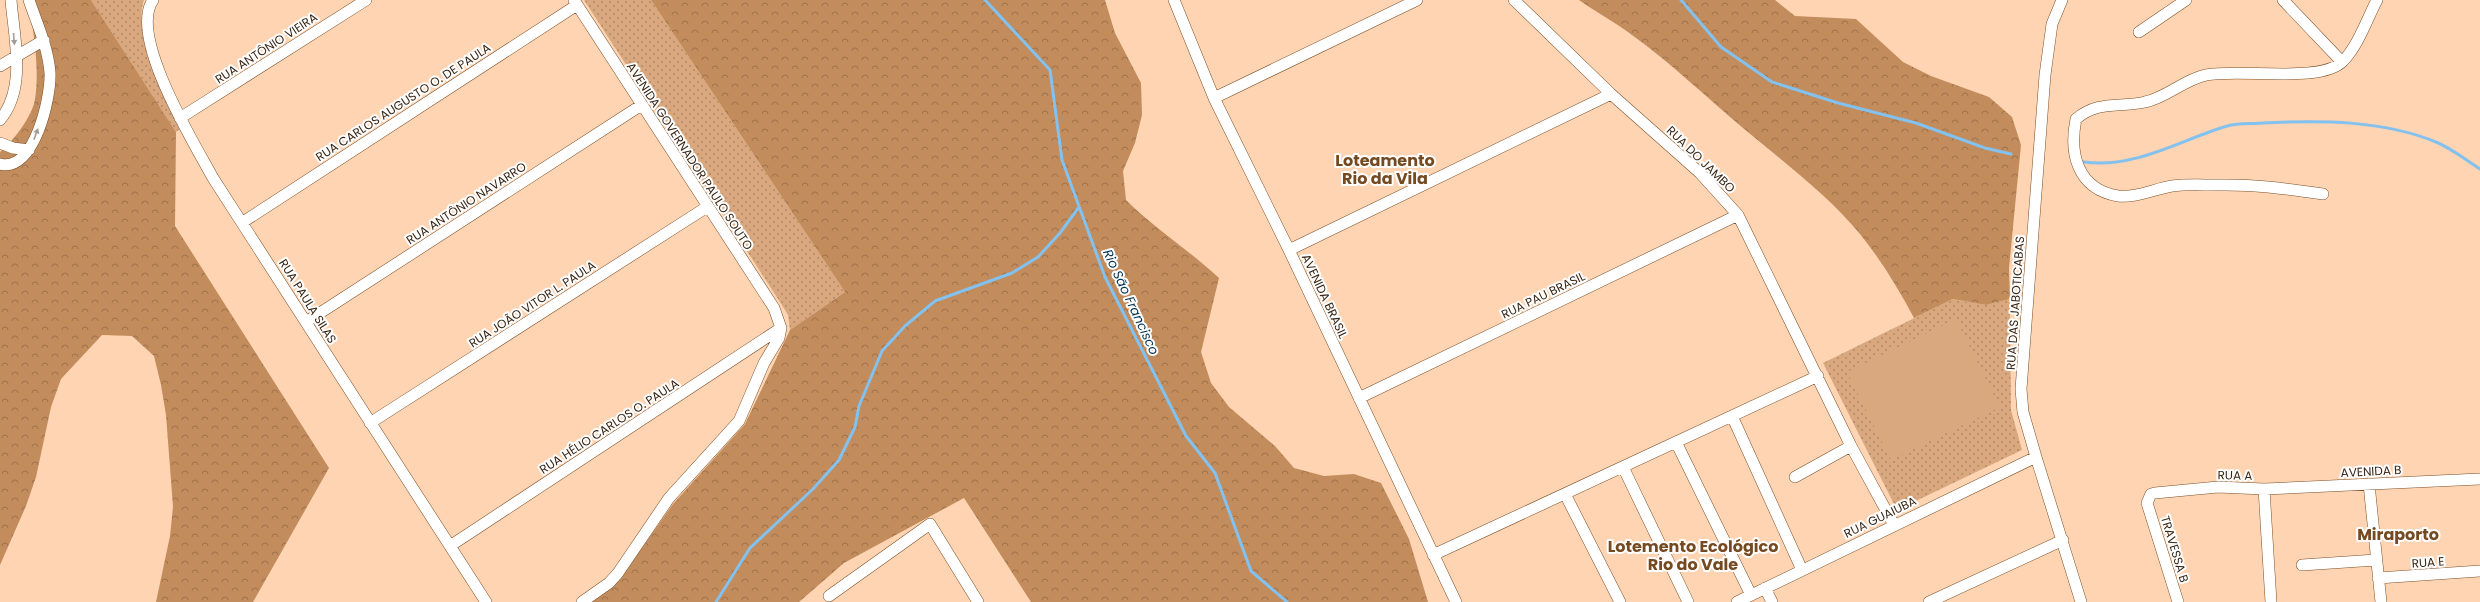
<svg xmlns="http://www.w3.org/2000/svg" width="2480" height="602" viewBox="0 0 2480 602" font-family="Poppins,sans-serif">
<defs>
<pattern id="grass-dots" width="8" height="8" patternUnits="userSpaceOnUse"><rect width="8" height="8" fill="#daa87f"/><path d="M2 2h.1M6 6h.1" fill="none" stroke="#b28967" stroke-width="1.8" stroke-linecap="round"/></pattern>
<pattern id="forest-crowns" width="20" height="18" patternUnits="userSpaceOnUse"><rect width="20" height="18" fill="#c28c5d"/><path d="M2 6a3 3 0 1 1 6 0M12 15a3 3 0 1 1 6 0" fill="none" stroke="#9f724c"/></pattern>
</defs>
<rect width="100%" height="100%" fill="#fed4b2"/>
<!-- grass -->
<path fill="url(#grass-dots)" d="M91,0H144C132,33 165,97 181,128L176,132Z
M584,0H651L845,292L790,330L788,315L780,302Z
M1953,299L1986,305L2010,299L2011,410L2022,450L1897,510L1823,363Z"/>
<!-- forest -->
<path fill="url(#forest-crowns)" d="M29,0H91L176,132L175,226L329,468L253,602H156L170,536L173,507L166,415L161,385L154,356L132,336L102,335L61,379L51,407L36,477L26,506L0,565V152C13,142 33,115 35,99C40,67 33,32 29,0Z
M651,0H1105L1115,33L1141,83L1142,115L1135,143L1123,171L1126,200C1155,229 1189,250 1219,278L1201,352L1211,383L1229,407L1275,446L1294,468L1324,476L1354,474L1381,483L1409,539L1428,602H1031L964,498L844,563L799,602H589L620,579L673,504L745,424L790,330L845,292Z
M1579,0H1775L1795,16L1856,19L1903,62L1931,76L1989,97L2012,117L2021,145L2009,268L2010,299L1986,305L1953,299L1914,318C1898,288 1881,260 1860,234C1829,196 1780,159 1743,128C1706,97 1671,63 1632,35C1615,22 1596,12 1579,0Z"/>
<!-- garden -->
<path fill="#daa87f" d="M1956,319L2000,407L1891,460L1847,372Z"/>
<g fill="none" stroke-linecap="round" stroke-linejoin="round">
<!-- stream -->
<path stroke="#83c1ef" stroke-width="3" d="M985,0L1050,70L1062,160L1105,277L1186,436L1215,473L1251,571L1287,602
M1681,0L1721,47L1772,82L1838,103L1916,123L1985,148L2011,154
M2084,162C2135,169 2180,140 2227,126C2238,123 2251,124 2263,123C2320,120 2382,120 2436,142C2451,148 2466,160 2480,169
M716,602L750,548L813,489L839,460L855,427L859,406L882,351L905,326L935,301L1012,273L1038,257L1060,233L1079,207"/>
<defs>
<path id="minor" d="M153,0C128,36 194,143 213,178L486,602
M574,0L774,308L781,328
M1174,0L1214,98L1289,250L1456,602
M1514,0L1611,94L1700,173L1738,215L1851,446L1894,525
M2062,0L2052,24L2045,75L2021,389L2023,412L2036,457L2081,602
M2283,0L2342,62
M2139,32L2186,0
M0,66L44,40
M1214,98L1417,0
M180,118L366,0
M0,120C27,88 14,38 11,0
M0,143L13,148L29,150
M0,164C34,173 51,98 50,73C48,47 37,24 29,0
M2323,194C2288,189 2253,184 2217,185C2202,185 2186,184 2172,186C2154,189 2136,198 2118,196C2077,189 2069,153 2076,119C2098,100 2119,108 2145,102C2166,98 2185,79 2206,75C2240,68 2321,84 2343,61C2358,46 2367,19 2377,0
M243,222L577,5
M1289,250L1611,94
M306,322L640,106
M1359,398L1738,215
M1732,416L1802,570
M370,423L707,207
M1676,442L1751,595
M1623,467L1688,602
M1795,477L1851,446
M2369,484L2381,602
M2264,489L2480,479
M1565,494L1620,602
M450,546L781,328
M1433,555L1818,376
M2302,565L2376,560
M2378,578L2480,571
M1765,588L1772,602
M829,596L930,524L978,602
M582,602L609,583L618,573L669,498L739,421L764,363L779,338L781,328
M1737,602L2036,457
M1929,602L2063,540
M2178,602L2147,503L2151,494L2155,493L2218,487L2264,489L2271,602"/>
</defs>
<!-- minor casing -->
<use href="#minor" stroke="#7c4f27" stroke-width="12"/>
<!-- minor -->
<use href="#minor" stroke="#fff" stroke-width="11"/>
</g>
<!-- one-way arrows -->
<defs><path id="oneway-solid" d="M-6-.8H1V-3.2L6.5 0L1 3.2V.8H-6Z"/></defs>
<g fill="#a59d95">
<use href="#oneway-solid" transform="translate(14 39) rotate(85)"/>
<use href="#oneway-solid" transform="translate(36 134) rotate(-70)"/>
</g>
<g text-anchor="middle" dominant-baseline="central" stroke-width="4" stroke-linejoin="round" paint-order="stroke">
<!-- street labels -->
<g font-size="12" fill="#382514" stroke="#fefefe">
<text transform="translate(266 48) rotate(-33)">RUA ANTÔNIO VIEIRA</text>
<text transform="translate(403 102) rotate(-33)">RUA CARLOS AUGUSTO O. DE PAULA</text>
<text transform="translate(690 156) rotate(57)">AVENIDA GOVERNADOR PAULO SOUTO</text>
<text transform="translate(1701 159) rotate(44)">RUA DO JAMBO</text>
<text transform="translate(466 203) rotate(-33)">RUA ANTÔNIO NAVARRO</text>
<text transform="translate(1543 295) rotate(-26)">RUA PAU BRASIL</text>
<text transform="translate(1325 296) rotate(65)">AVENIDA BRASIL</text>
<text transform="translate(308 301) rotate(58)">RUA PAULA SILAS</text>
<text transform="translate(2015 303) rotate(-86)">RUA DAS JABOTICABAS</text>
<text transform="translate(532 304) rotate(-33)">RUA JOÃO VITOR L. PAULA</text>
<text transform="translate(609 426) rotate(-33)">RUA HÉLIO CARLOS O. PAULA</text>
<text transform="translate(2371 471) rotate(-3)">AVENIDA B</text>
<text transform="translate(2235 475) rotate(1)">RUA A</text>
<text transform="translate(1880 517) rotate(-26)">RUA GUAIUBA</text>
<text transform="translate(2175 549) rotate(73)">TRAVESSA B</text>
<text transform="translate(2428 562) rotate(-4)">RUA E</text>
</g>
<!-- water labels -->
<g font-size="13" font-style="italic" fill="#003350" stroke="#fefefe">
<text transform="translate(1131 302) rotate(65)">Rio São Francisco</text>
</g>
<!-- district labels -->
<g font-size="16" font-weight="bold" fill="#754a21" stroke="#fefefe">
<text x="1385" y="160">Loteamento<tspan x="1385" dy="18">Rio da Vila</tspan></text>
<text x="2398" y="534">Miraporto</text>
<text x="1693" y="546">Lotemento Ecológico<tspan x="1693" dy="18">Rio do Vale</tspan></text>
</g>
</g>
</svg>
